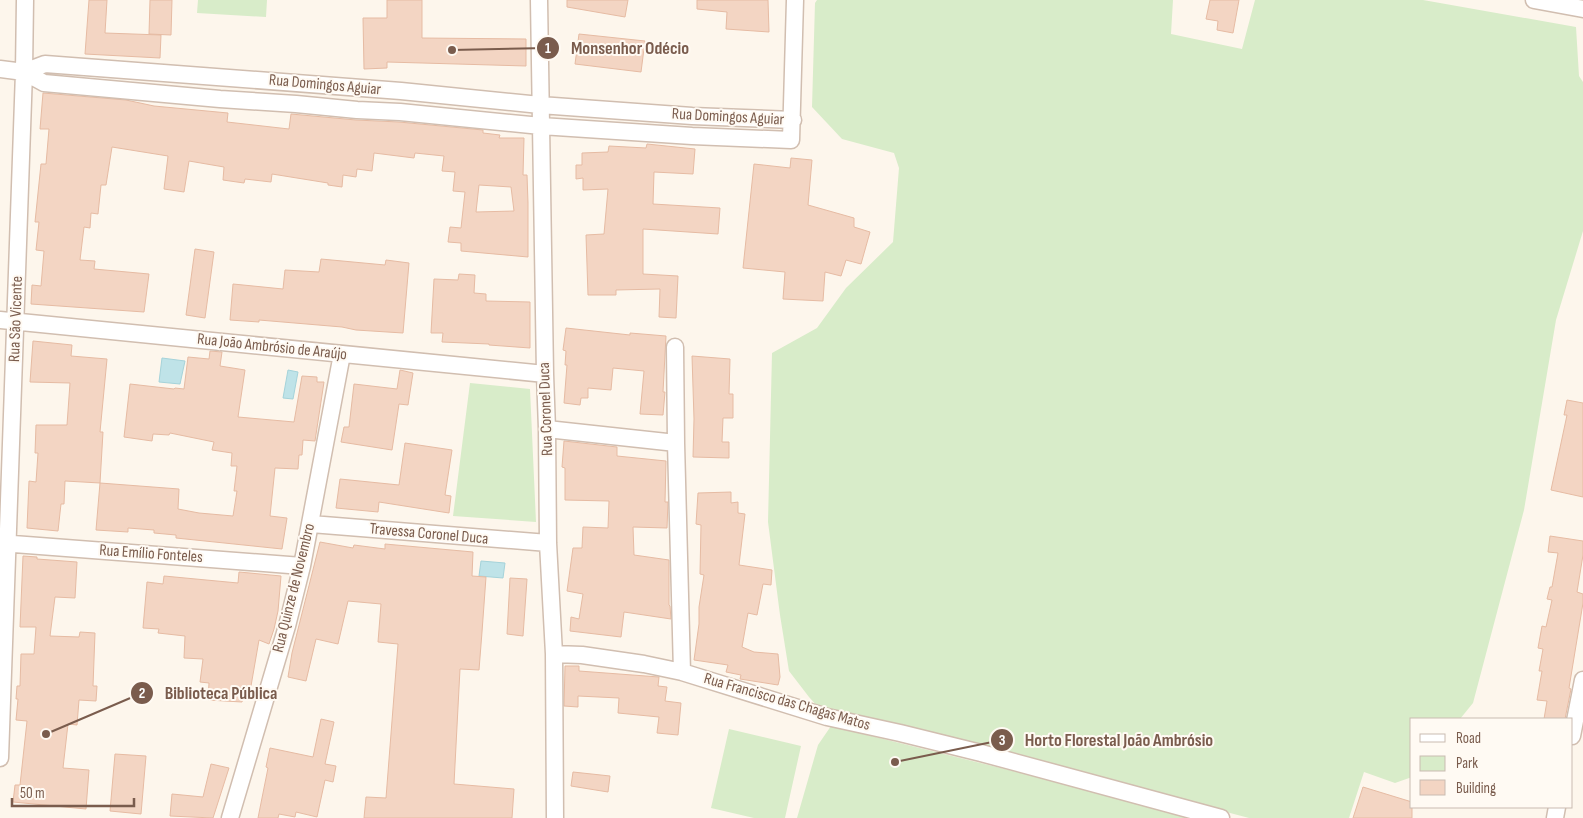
<svg xmlns="http://www.w3.org/2000/svg" width="1583" height="818" viewBox="0 0 1583 818" font-family="'Sofia Sans Condensed',sans-serif">
<rect width="100%" height="100%" fill="#fdf6ec"/>
<!-- green -->
<path fill="#d8ecc9" d="M198,0H267L266,17L197,13Z
M817,0H1173L1171,34L1242,49L1255,0H1423L1576,27L1579,76L1583,82V231L1556,320L1524,510L1473,703L1460,719H1412V777L1395,783L1364,772L1349,818H1249L1049,765L827,717L809,697L789,671L780,615L768,522L772,353L817,328L846,288L893,242L899,168L894,153L842,139L812,107L815,3Z
M470,383L530,389L536,522L453,516Z
M831,726L1061,783L1192,818H797L818,745Z
M729,729L801,746L785,818H754L711,808Z"/>
<!-- water -->
<path fill="#bfe3e8" stroke="#a5d3da" d="M162,358L185,361L180,384L159,382Z
M288,370L298,372L293,399L283,398Z
M481,561L505,563L503,578L479,576Z"/>
<!-- building -->
<path fill="#f3d5c3" stroke="#e6bba3" fill-rule="evenodd" d="M89,0H107L105,33L161,35L160,58L85,54Z
M150,0H172L171,35L149,34Z
M387,0H422V38L526,39V66L387,62V68L364,69L363,18H387Z
M567,0H628L625,17L567,7Z
M697,0H768L769,32L726,29L727,12L697,9Z
M1210,0H1239L1233,33L1217,30L1218,21L1206,19Z
M579,34L645,41L641,72L575,64Z
M43,93L126,100L154,106L228,113L227,122L289,129L291,114L356,120L399,122L483,130V133L500,135L499,138H524L523,175H527L528,203V257L461,251V243L448,242L450,227L461,228L465,192L453,191L455,172L442,171L444,156L415,153L414,158L374,153L372,171L357,169L356,177L343,175L342,187L328,185V183L272,174L271,182L245,179L244,183L223,180L224,167L189,161L184,192L164,189L168,156L112,147L106,185H101L98,214L91,213L90,228L84,227L80,260L95,261L94,269L149,274L144,312L31,304L32,285L41,286L44,251L36,250L39,222H35L41,164H46L49,129H40ZM479,185L511,187L514,211L476,212Z
M647,144L695,149L693,174L654,172L653,204L720,208L718,234L643,229V274L678,276L676,318L659,317L660,289L616,290V295H588L586,235L604,234L608,189L583,190V178L576,179V165H582V153L608,152L609,146L646,148Z
M791,158L812,160L808,205L854,218V227L870,232L861,264L846,260L841,276L825,272L823,301L783,299L785,272L743,268L754,164L790,168Z
M195,249L214,252L205,318L186,315Z
M321,259L385,265L386,260L409,263L403,333L356,330L342,327L259,320V322L230,320L233,284L283,289L285,270L319,272Z
M459,274L475,275L474,293L486,294V301L530,302V348L489,345V344L442,342L443,333H431L434,279L458,280Z
M566,328L630,335V333L666,336L663,392H665L663,415L640,414L644,371L613,368L611,390L588,388V398H581L580,405L564,403L567,365H565L566,351L563,350Z
M33,341L72,345L71,356L107,359L100,432H103L100,483L179,489L178,509L199,513L233,516L237,491H234L237,466H231L232,453L212,450L214,442L170,433L169,435L153,434L152,441L124,437L130,384L174,389L175,388L184,389L188,357L209,359L210,351L222,352L220,366L245,370L238,417L294,422L302,376L317,377V382H324L315,441L303,440L302,455H299L298,469L275,468L270,516L287,518L282,549L176,538V535L154,533V530L128,528V532L96,530L100,483L65,481L64,504H61L58,531L27,528L29,481L36,482L38,453H35L36,425H67L70,383L30,382Z
M692,356L730,359L729,394H733V418H723L722,442H729V458L693,457L694,419Z
M400,370L413,373L408,405L399,404L392,450L341,442L344,427H349L354,384L397,389Z
M1567,400L1583,403V497L1551,490L1567,415H1564Z
M564,441L617,447V456L666,461L665,502H668L667,528L633,527L634,555L669,560V605L670,606L671,619L624,612L621,637L570,631L571,617L579,619L583,594L567,591L573,548H582L583,527L608,528L609,501L565,500V468L562,467Z
M405,443L452,450L445,495L451,496L449,513L379,502L378,512L336,508L340,479L399,485Z
M731,492V503L738,502V513L745,514L739,565L772,570L771,585L763,584L757,615L748,613L742,647L754,652L778,654L780,677L778,685L740,679L741,675L726,672L728,665L694,660L699,624V607L704,575L700,574L701,525L696,524L698,493Z
M1550,536L1583,541V555L1577,592L1583,594V603L1569,688L1571,689L1565,719H1544L1547,701L1537,700L1542,671H1539L1543,649L1538,648L1542,626L1546,627L1552,600L1547,599L1550,587H1552L1558,553L1548,552Z
M320,542L353,548L354,545L385,549V544L473,552L472,576L486,577L482,632L479,670L460,669L454,784L514,789L512,818H364L366,797L386,798L398,644L378,642L381,604L348,601L338,644L316,639L306,681L288,677L292,653Z
M23,556L37,557V559L77,562L75,598L55,597L50,636L79,637L80,632L95,633L93,686H97L96,701L79,700L77,725L68,724L63,768L89,770L86,809L13,802L15,785H20L27,721L16,720L18,699H16L17,686H20L21,654H34L36,627H20Z
M239,572L281,576L278,611L274,629L269,644L259,640L251,686H246L242,702L208,700L209,683L200,682L203,659L184,658L185,636L158,633L159,629L143,628L147,582L163,584L164,576L238,583Z
M510,578L527,579L523,636L507,634Z
M565,666H579V671L659,677L658,686L667,687L665,701L681,703L678,735L657,733L659,717L618,713L619,698L578,696V707L564,706Z
M321,719L334,722L325,764L336,766L333,782L325,780L317,817L296,812L295,817L279,814L278,818H258L268,768L266,767L270,748L313,757Z
M115,754L146,756L141,814L110,811Z
M211,764L229,768L213,818L170,816L172,794L203,797Z
M573,772L610,776L608,792L571,786Z
M1363,787L1412,802V818H1353Z"/>
<g fill="none" stroke-linecap="round" stroke-linejoin="round">
<defs>
<path id="minor" d="M539,0L545,374L547,429L548,543L554,654L555,818
M1534,0L1583,9
M0,69L24,72L44,83L220,99L296,104L357,110L400,112L541,126L692,136L791,140L795,0
M24,72L45,64L401,91L540,105L692,116L793,120
M0,320L545,374
M675,347L676,443
M547,429L676,443L682,672
M311,524L548,543
M0,543L302,566
M554,654L582,655L644,664L682,672L827,717L900,733L981,753L1221,818
M1572,736L1583,680
M0,758L24,72L25,0
M230,818L287,626L302,566L342,354
M1555,818L1557,807"/>
</defs>
<!-- minor casing -->
<use href="#minor" stroke="#d1beb0" stroke-width="19"/>
<!-- minor -->
<use href="#minor" stroke="#fff" stroke-width="16"/>
</g>
<g text-anchor="middle" dominant-baseline="central" stroke-width="4" stroke-linejoin="round" paint-order="stroke">
<!-- street labels -->
<g font-size="16" fill="#7a5c4d" stroke="#fffaf3">
<text transform="translate(325 85) rotate(5)">Rua Domingos Aguiar</text>
<text transform="translate(728 117) rotate(3)">Rua Domingos Aguiar</text>
<text transform="translate(16 319) rotate(-88)">Rua São Vicente</text>
<text transform="translate(272 347) rotate(6)">Rua João Ambrósio de Araújo</text>
<text transform="translate(546 409) rotate(-92)">Rua Coronel Duca</text>
<text transform="translate(429 534) rotate(5)">Travessa Coronel Duca</text>
<text transform="translate(151 554) rotate(4)">Rua Emílio Fonteles</text>
<text transform="translate(294 588) rotate(-76)">Rua Quinze de Novembro</text>
<text transform="translate(787 702) rotate(16)">Rua Francisco das Chagas Matos</text>
</g>
</g>
<!-- callouts -->
<path fill="none" stroke="#7a5c4d" stroke-width="2" d="M452 50L548 48M46 734L142 693M895 762L1002 740"/>
<g fill="#7a5c4d" stroke="#fffaf3" stroke-width="2">
<circle cx="452" cy="50" r="5"/>
<circle cx="46" cy="734" r="5"/>
<circle cx="895" cy="762" r="5"/>
<circle cx="548" cy="48" r="12"/>
<circle cx="142" cy="693" r="12"/>
<circle cx="1002" cy="740" r="12"/>
</g>
<g font-size="15" text-anchor="middle" font-weight="bold" fill="#fff">
<text x="548" y="53">1</text>
<text x="142" y="698">2</text>
<text x="1002" y="745">3</text>
</g>
<g font-size="18" text-anchor="middle" font-weight="bold" fill="#7a5c4d" stroke="#fffaf3" stroke-width="4" stroke-linejoin="round" paint-order="stroke">
<text x="630" y="54">Monsenhor Odécio</text>
<text x="221" y="699">Biblioteca Pública</text>
<text x="1119" y="746">Horto Florestal João Ambrósio</text>
</g>
<!-- legend -->
<rect x="1410" y="718" width="162" height="90" fill="#fffaf3" stroke="#cabbb1"/>
<rect x="1420" y="734" width="25" height="8" fill="#ffffff" stroke="#cabbb1"/>
<text x="1456" y="743" font-size="15" fill="#7a5c4d">Road</text>
<rect x="1420" y="756" width="25" height="15" fill="#d8ecc9" stroke="#cabbb1"/>
<text x="1456" y="768" font-size="15" fill="#7a5c4d">Park</text>
<rect x="1420" y="780" width="25" height="15" fill="#f3d5c3" stroke="#cabbb1"/>
<text x="1456" y="793" font-size="15" fill="#7a5c4d">Building</text>
<!-- scale -->
<path d="M12 798v8h122v-8" fill="none" stroke="#7a5c4d" stroke-width="2.5"/>
<text x="20" y="798" font-size="15" fill="#7a5c4d" stroke="#fffaf3" stroke-width="4" paint-order="stroke">50 m</text>
</svg>
